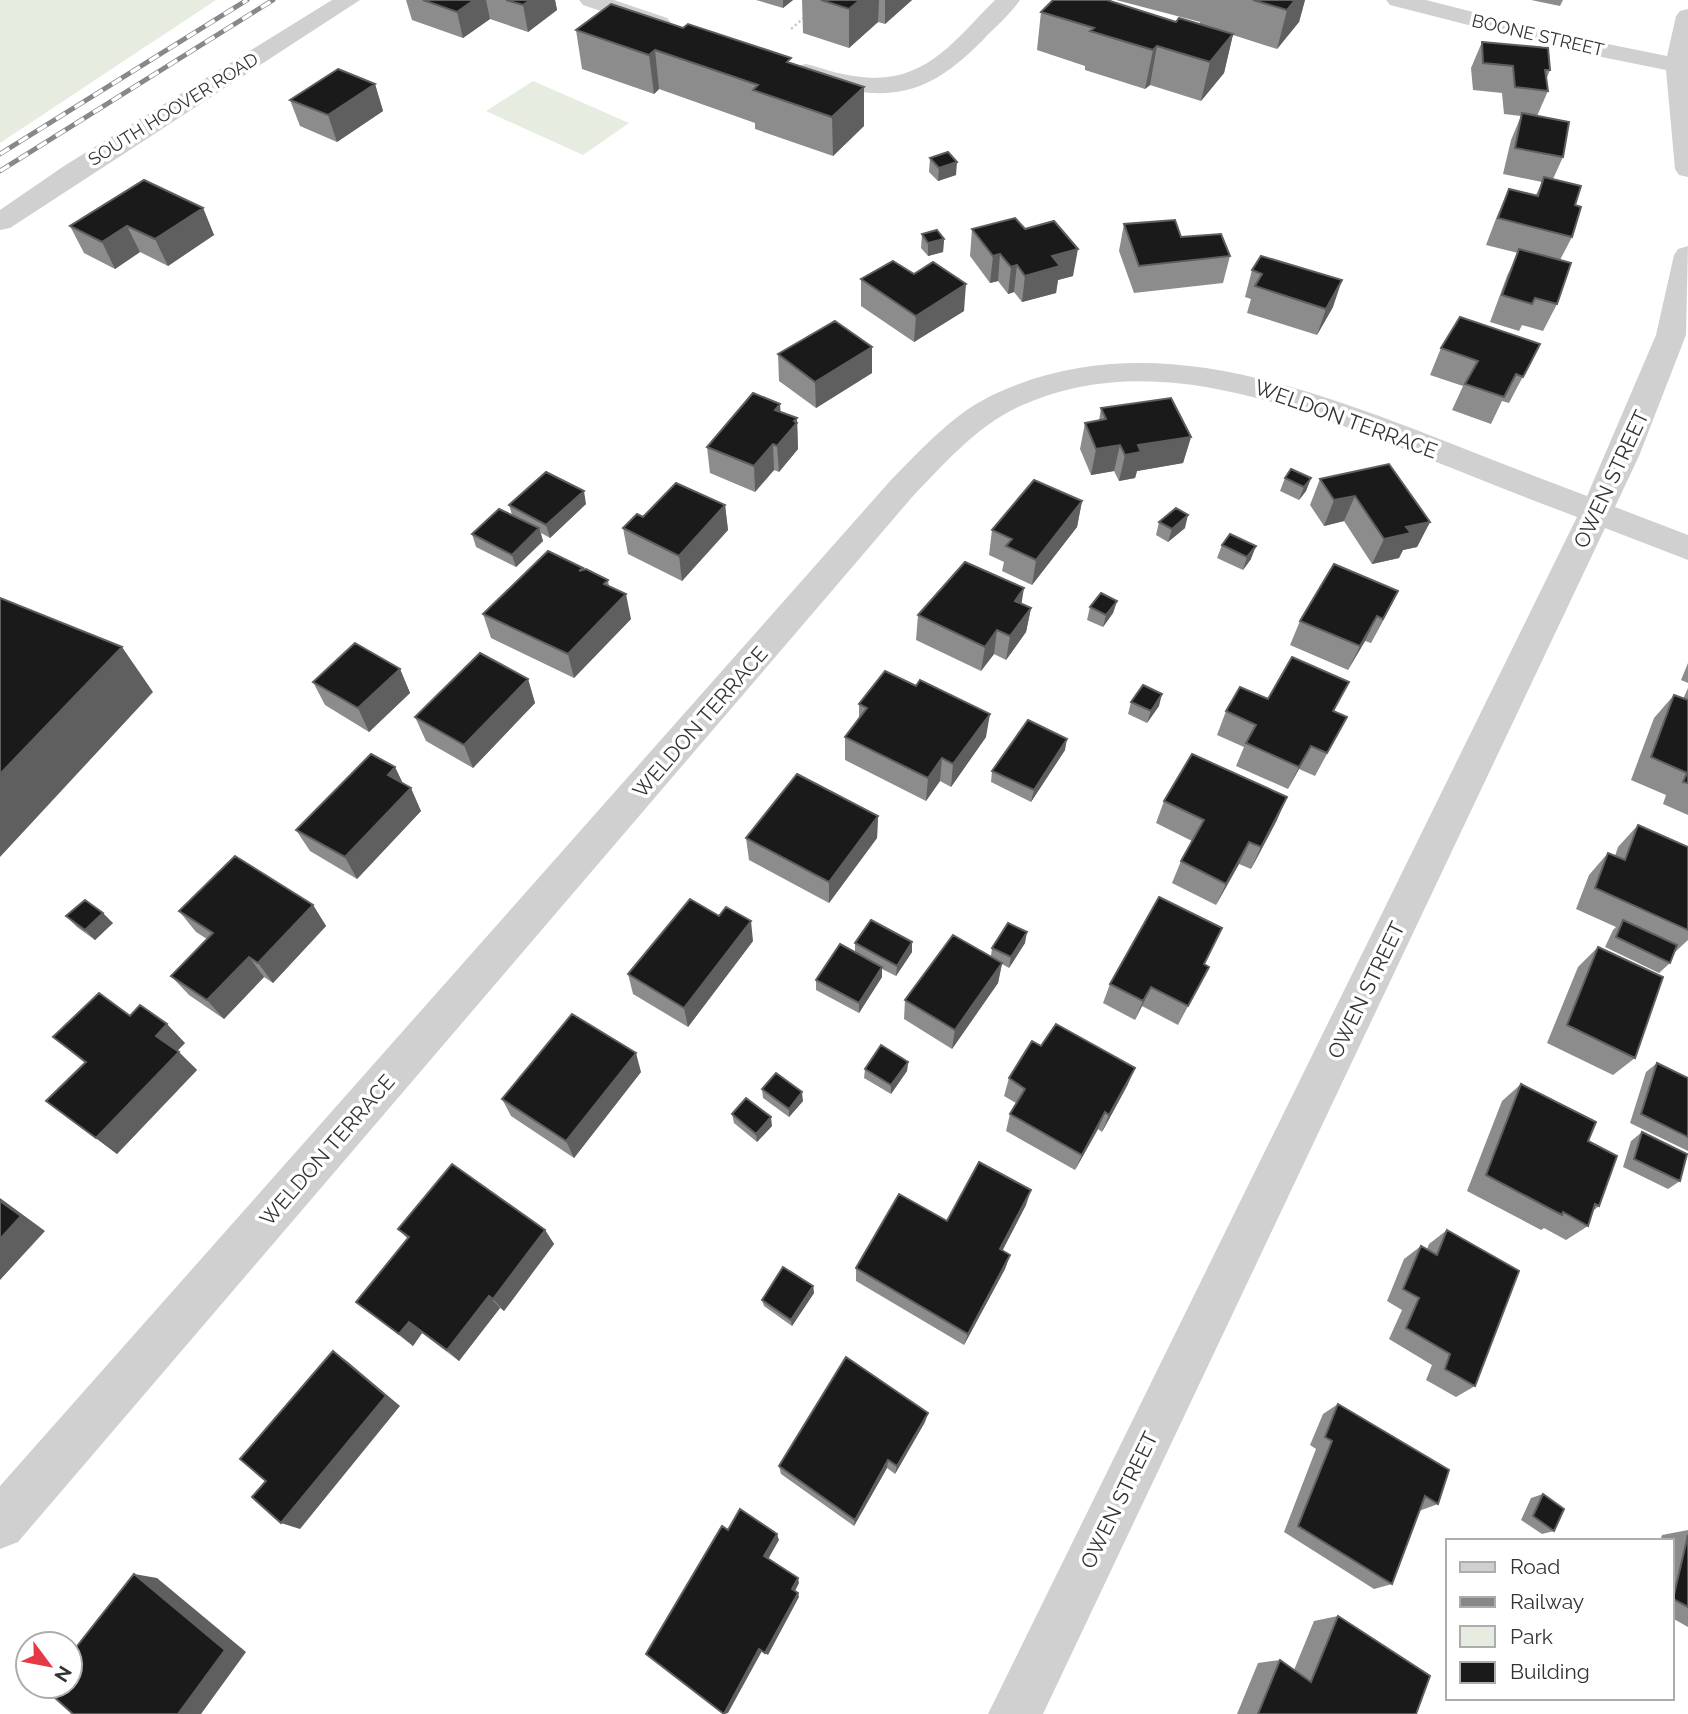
<svg xmlns="http://www.w3.org/2000/svg" width="1688" height="1714" viewBox="0 0 1688 1714" font-family="Raleway,sans-serif">
<rect width="100%" height="100%" fill="#fff"/>
<!-- green -->
<path fill="#e6ecdf" d="M0,0H216L0,143Z
M533,81L629,123L583,155L486,111Z"/>
<g fill="none" stroke-linecap="round" stroke-linejoin="round">
<!-- path -->
<path stroke="#cdcdcd" stroke-width="2.5" stroke-dasharray="2.5 2.5" stroke-linecap="butt" d="M791,29L806,16"/>
<!-- minor -->
<path fill="#d0d0d0" fill-rule="evenodd" d="M332,0H360L10,228L0,230V210L64,166Z
M579,0H614L667,18L671,23L667,28H651L583,5Z
M995,0H1020C1010,15 995,27 983,40C935,88 901,103 833,87C821,84 801,82 794,71L797,66L806,64C822,68 837,74 854,76C923,87 951,44 995,0Z
M1386,0H1426L1563,35L1667,56L1676,16L1680,11L1688,9V177L1679,175L1675,169L1666,70L1562,49L1390,5Z
M1688,246L1686,335L1639,456L1615,507L1688,535V560L1605,528L1043,1714H988L1577,517C1519,495 1461,472 1404,449C1283,402 1145,348 1018,407C976,427 945,463 913,496L18,1542L0,1549V1486L891,480C923,448 954,412 997,393C1135,330 1280,378 1414,429C1472,452 1529,474 1587,496L1656,335L1674,255L1678,249Z"/>
<defs>
<path id="rail" d="M0,154L247,0
M0,171L273,0"/>
</defs>
<!-- rail casing -->
<use href="#rail" stroke="#888" stroke-width="5"/>
<!-- rail -->
<use href="#rail" stroke="#fff" stroke-width="3.5" stroke-dasharray="11" stroke-linecap="butt"/>
</g>
<!-- wall -->
<path fill="#8c8c8c" d="M406,0H555L557,10L528,32L490,19L463,38L412,20Z
M756,0H793L783,8Z
M802,0H912L885,24L878,22L849,48L803,33Z
M1116,0H1305L1299,22L1277,49L1233,35L1224,73L1201,101L1150,85L1145,89L1085,70V66L1037,50L1041,12L1200,24V22Z
M1531,0H1563L1560,6Z
M576,30L791,63L864,87V126L833,156L755,129V123L659,89L654,94L582,69Z
M1482,42L1550,70L1546,80L1548,91L1537,116L1563,157L1553,179L1575,205L1572,237L1560,260L1557,304L1543,331L1522,325L1519,331L1490,322L1507,276L1518,253L1486,245L1497,216L1509,189L1536,195L1542,182L1503,174L1511,140L1521,116L1504,114L1502,93L1473,90L1471,68Z
M375,84L383,111L337,142L300,126L290,100Z
M930,158L956,175L938,181L929,172Z
M203,208L214,235L168,266L140,252L115,269L84,253L70,226Z
M1124,224L1230,256L1223,283L1134,293L1119,251Z
M972,229H1025L1073,276L1058,280L1056,293L1022,302L1014,292L1008,294L998,281L990,283L970,256Z
M922,234L944,239L943,252L928,256L921,248Z
M1261,256L1333,307L1317,335L1247,313L1251,299L1245,297L1252,270Z
M861,279L964,311L914,342L861,306Z
M1540,344L1509,403L1502,401L1491,424L1452,410L1463,386L1430,375L1441,348Z
M778,354L872,373L816,408L779,381Z
M1101,408L1191,437L1183,463L1137,471L1135,478L1119,481L1114,471L1091,475L1080,449L1085,423L1099,421Z
M781,412L797,422L798,449L779,472L774,470L755,492L710,473L707,447Z
M1285,478H1311L1306,491L1299,500L1280,491Z
M1320,479L1430,522L1417,547L1403,550L1399,558L1372,564L1344,521L1324,526L1310,505Z
M1082,501L1077,527L1032,585L1002,571L1004,562L989,555L992,530Z
M586,504L550,538L541,533L543,541L516,567L476,547L472,534L512,515L509,505Z
M725,505L728,530L682,581L628,554L623,528L643,517Z
M1159,522L1185,528L1168,542L1156,535Z
M1222,545L1251,559L1243,570L1217,558Z
M583,570L608,580L609,586L631,619L574,678L491,638L483,614Z
M1398,591L1371,643L1365,641L1348,670L1290,645L1300,621Z
M1117,601L1113,613L1103,627L1087,620L1090,607Z
M1022,604L1031,608L1026,632L1006,660L994,654L981,671L916,640L918,615Z
M1688,663V683L1681,680Z
M400,669L410,693L369,732L325,705L313,682Z
M528,679L535,703L473,768L426,741L415,717Z
M1688,688V815L1663,804L1666,795L1631,780L1654,718L1674,695L1683,699Z
M1268,699L1334,712L1347,717L1315,776L1299,769L1288,789L1236,766L1244,747L1217,735L1226,711Z
M1131,702L1159,706L1147,723L1128,714Z
M859,704L986,737L951,787L940,781L926,801L845,760V737L859,720Z
M1065,750L1031,802L991,782L992,771Z
M395,767L403,784L421,811L357,879L310,851L296,830Z
M1164,801L1277,820L1251,869L1239,864L1216,905L1172,883L1181,861L1192,841L1156,823Z
M878,816L877,838L829,903L749,860L746,838Z
M1638,825L1688,847V940L1674,953L1670,963L1659,973L1605,947L1613,930L1616,927L1576,909L1589,875L1608,853L1615,856L1618,847Z
M313,905L326,926L273,983L264,977L224,1019L189,995L171,976L207,939L196,932L179,911Z
M66,916L113,923L95,940L77,927Z
M753,941L688,1027L633,994L628,974Z
M855,943L912,952L896,976L882,969V977L859,1013L816,990V980L855,952Z
M1025,943L1009,968L1002,964L998,983L952,1049L904,1019L905,1000L991,956L992,948Z
M1598,947L1635,1058L1613,1075L1547,1043L1578,967Z
M1204,964L1209,967L1178,1025L1142,1006L1135,1020L1103,1003L1110,984Z
M53,1037L185,1043L177,1051L197,1070L117,1154L46,1101L85,1063Z
M1041,1046L1135,1068L1127,1086L1102,1132L1098,1129L1075,1170L1006,1131L1010,1114L1016,1103L1004,1096L1009,1078Z
M908,1062L907,1071L891,1094L864,1078L865,1069Z
M1657,1063L1688,1078V1151L1630,1123L1646,1072Z
M641,1072L574,1158L511,1116L502,1099Z
M1521,1084L1588,1141L1599,1206L1593,1211L1588,1226L1566,1240L1544,1228L1541,1230L1467,1191L1502,1101Z
M762,1089L803,1101L789,1117L763,1098Z
M732,1114L772,1126L757,1142L734,1123Z
M1642,1132L1680,1181L1668,1189L1623,1167L1631,1141Z
M1026,1205L1002,1251L1010,1255L1005,1269L964,1345L856,1281V1268L947,1221Z
M398,1229L545,1230L554,1244L504,1311L500,1308L459,1361L422,1333L413,1346L356,1302L408,1239Z
M1447,1230L1475,1386L1456,1397L1426,1380L1432,1365L1389,1339L1402,1310L1387,1301L1404,1259L1421,1246L1427,1249L1429,1244Z
M813,1286L814,1293L792,1326L764,1306L762,1300Z
M1338,1404L1438,1504L1419,1511L1392,1584L1374,1589L1284,1532L1316,1449L1310,1445L1323,1414Z
M925,1422L895,1474L887,1468L854,1526L781,1474L779,1466Z
M1543,1494L1554,1531L1542,1534L1521,1520L1531,1498Z
M1688,1530V1627L1672,1618V1541H1660L1662,1535Z
M1338,1616L1416,1714H1237L1258,1663L1280,1660L1294,1670L1314,1621Z"/>
<!-- shaded-wall -->
<path fill="#5f5f5f" d="M474,0H486L490,19L463,38L457,12Z
M530,0H555L557,10L528,32L523,5Z
M783,0H793L783,8Z
M860,0H879L878,22L849,48V9Z
M885,0H912L885,24Z
M1295,0H1305L1299,22L1277,49L1287,10Z
M1233,34L1224,73L1201,101L1210,62Z
M1157,46L1150,85L1145,89L1153,50Z
M655,50L659,89L654,94L649,55Z
M375,84L383,111L337,142L328,115Z
M864,87V126L833,156L832,117Z
M957,162L956,175L938,181L939,168Z
M203,208L214,235L168,266L155,239Z
M127,226L140,252L115,269L102,242Z
M944,239L943,252L928,256V243Z
M1078,249L1073,276L1058,280L1056,293L1022,302L1025,276L1052,256Z
M1000,254L998,281L990,283L993,256Z
M1017,265L1014,292L1008,294L1011,267Z
M1342,280L1333,307L1317,335L1326,309Z
M966,284L964,311L914,342L916,316Z
M872,347V373L816,408L815,382Z
M780,404L782,430L775,410Z
M797,418L798,449L779,472L777,446Z
M1191,437L1183,463L1137,471L1135,478L1119,481L1125,455L1138,445Z
M773,444L774,470L755,492L754,466Z
M1120,445L1114,471L1091,475L1096,449Z
M1311,478L1306,491L1299,500L1304,487Z
M584,491L586,504L550,538L546,525Z
M1355,496L1344,521L1324,526L1334,500Z
M1082,501L1077,527L1032,585L1036,560Z
M725,505L728,530L682,581L679,556Z
M1188,515L1185,528L1168,542L1172,529Z
M1430,522L1417,547L1403,550L1399,558L1372,564L1384,539L1406,527Z
M539,528L543,541L516,567L512,555Z
M1256,546L1251,559L1243,570L1247,557Z
M1024,588L1020,613L1015,601Z
M1398,591L1386,615L1371,643L1383,619Z
M626,594L631,619L574,678L568,654Z
M1117,601L1113,613L1103,627L1106,615Z
M1031,608L1026,632L1006,660L1010,636Z
M1377,616L1365,641L1348,670L1360,646Z
M997,630L994,654L981,671L985,647Z
M122,647L153,692L0,857V774Z
M400,669L410,693L369,732L358,708Z
M528,679L535,703L473,768L464,745Z
M1162,694L1159,706L1147,723L1151,711Z
M990,714L986,737L951,787L953,764Z
M1067,739L1065,750L1031,802L1034,790Z
M1311,746L1299,769L1288,789L1299,767Z
M942,758L940,781L926,801L928,778Z
M395,767L406,790L388,775Z
M411,788L421,811L357,879L345,857Z
M1287,797L1277,820L1251,869L1261,847Z
M878,816L877,838L829,903V882Z
M1249,842L1239,864L1216,905L1226,884Z
M313,905L326,926L273,983L258,963Z
M103,913L113,923L95,940L85,930Z
M751,921L753,941L688,1027L684,1008Z
M1027,932L1025,943L1009,968L1011,957Z
M912,942V952L896,976L897,966Z
M249,957L264,977L224,1019L207,1000Z
M1002,963L998,983L952,1049L955,1030Z
M882,967V977L859,1013V1003Z
M1151,987L1142,1006L1135,1020L1143,1001Z
M167,1024L185,1043L174,1054L156,1036Z
M179,1052L197,1070L117,1154L96,1138Z
M636,1053L641,1072L574,1158L566,1141Z
M908,1062L907,1071L891,1094V1085Z
M1135,1068L1127,1086L1102,1132L1109,1115Z
M802,1092L803,1101L789,1117V1109Z
M1105,1112L1098,1129L1075,1170L1082,1155Z
M771,1117L772,1126L757,1142L756,1134Z
M1031,1190L1026,1205L996,1263L1000,1249Z
M0,1198L45,1231L0,1280Z
M545,1230L554,1244L504,1311L493,1299Z
M1010,1255L1005,1269L964,1345L968,1334Z
M813,1286L814,1293L792,1326L791,1320Z
M489,1296L500,1308L459,1361L447,1350Z
M409,1322L422,1333L413,1346L399,1334Z
M333,1351L348,1362L400,1406L300,1529L281,1523Z
M928,1413L925,1422L895,1474L897,1466Z
M888,1460L887,1468L854,1526L855,1520Z
M777,1534L779,1540L767,1561L764,1556Z
M134,1574L157,1578L246,1652L201,1714H178Z
M798,1578L799,1583L794,1593L792,1589Z
M798,1593L799,1597L768,1655L765,1653Z
M759,1649L762,1651L728,1713L724,1714Z"/>
<!-- building -->
<path fill="#1a1a1a" stroke="#5f5f5f" stroke-width="2" d="M423,0H474L457,12Z
M506,0H530L523,5Z
M821,0H860L849,9Z
M1053,0H1107L1176,22L1179,18L1233,34L1210,62L1157,46L1153,50L1090,31L1094,28L1041,12Z
M1253,0H1295L1287,10Z
M611,4L683,28L688,24L791,58L787,62L864,87L832,117L753,90L758,85L655,50L649,55L576,30Z
M1482,42L1548,48L1550,70H1545L1548,91L1515,87L1513,66L1483,63Z
M338,69L375,84L328,115L290,100Z
M1522,113L1569,122L1563,157L1515,148Z
M948,152L957,162L939,168L930,158Z
M1544,177L1581,186L1575,205L1581,207L1572,237L1498,218L1509,189L1538,196Z
M144,180L203,208L155,239L127,226L102,242L70,226Z
M1015,218L1025,229L1054,221L1078,249L1052,256L1060,266L1025,276L1017,265L1011,267L1000,254L993,256L972,229Z
M1175,220L1181,237L1221,234L1230,256L1139,266L1124,224Z
M937,230L944,239L928,243L922,234Z
M1519,249L1571,263L1557,304L1535,298L1532,304L1502,295Z
M1261,256L1342,280L1326,309L1255,286L1262,274L1252,270Z
M893,261L914,274L933,262L966,284L916,316L861,279Z
M1460,317L1540,344L1523,377L1516,374L1504,397L1465,384L1478,361L1441,348Z
M835,321L872,347L815,382L778,354Z
M753,393L780,404L775,410L797,418L794,421L797,423L777,446L773,444L754,466L707,447Z
M1171,398L1191,437L1138,445L1141,452L1125,455L1120,445L1096,449L1085,423L1106,419L1101,408Z
M1389,464L1430,522L1406,527L1411,533L1384,539L1355,496L1334,500L1320,479Z
M1291,469L1311,478L1304,487L1285,478Z
M546,472L584,491L546,525L509,505Z
M1034,480L1082,501L1036,560L1006,546L1012,539L992,530Z
M676,483L725,505L679,556L623,528L637,514L643,517Z
M1176,508L1188,515L1172,529L1159,522Z
M499,509L539,528L512,555L472,534Z
M1230,534L1256,546L1247,557L1222,545Z
M548,551L583,568L579,571L586,569L608,580L604,584L626,594L568,654L483,614Z
M965,562L1024,588L1015,601L1031,608L1010,636L997,630L985,647L918,615Z
M1334,564L1398,591L1383,619L1377,616L1360,646L1300,621Z
M1101,593L1117,601L1106,615L1090,607Z
M0,598L122,647L0,774Z
M355,643L400,669L358,708L313,682Z
M480,653L528,679L464,745L415,717Z
M1292,657L1349,682L1333,711L1347,717L1327,753L1311,746L1299,767L1246,743L1256,725L1226,711L1240,687L1268,699Z
M885,671L916,686L920,680L990,714L953,764L942,758L928,778L845,737L867,708L859,704Z
M1143,685L1162,694L1151,711L1131,702Z
M1674,695L1688,700V783L1683,782L1687,773L1651,757Z
M1028,720L1067,739L1034,790L992,771Z
M371,754L395,767L388,775L411,788L345,857L296,830Z
M1192,754L1287,797L1261,847L1249,842L1226,884L1181,861L1204,820L1164,801Z
M797,774L878,816L829,882L746,838Z
M1638,825L1688,847V930L1595,888L1608,853L1625,860Z
M235,856L313,905L258,963L249,957L207,1000L171,976L213,933L179,911Z
M1159,897L1222,928L1204,964L1209,967L1188,1006L1151,987L1143,1001L1110,984Z
M690,899L719,916L726,907L751,921L684,1008L628,974Z
M85,900L103,913L85,930L66,916Z
M871,920L912,942L897,966L855,943Z
M1623,920L1677,945L1670,963L1616,937Z
M1008,923L1027,932L1011,957L992,948Z
M953,935L1002,963L955,1030L905,1000Z
M840,944L882,967L859,1003L816,980Z
M1598,947L1663,977L1635,1058L1567,1025Z
M99,993L130,1016L140,1005L167,1024L156,1036L179,1052L96,1138L46,1101L86,1062L53,1037Z
M572,1014L636,1053L566,1141L502,1099Z
M1056,1024L1135,1068L1109,1115L1105,1112L1082,1155L1010,1114L1025,1089L1009,1078L1032,1041L1041,1046Z
M881,1045L908,1062L891,1085L865,1069Z
M1657,1063L1688,1078V1137L1641,1114Z
M776,1073L802,1092L789,1109L762,1089Z
M1521,1084L1596,1122L1588,1141L1617,1156L1599,1206L1595,1204L1588,1226L1563,1212L1562,1215L1486,1175Z
M746,1098L771,1117L756,1134L732,1114Z
M1642,1132L1687,1154L1680,1181L1634,1159Z
M979,1162L1031,1190L1000,1249L1010,1255L968,1334L856,1268L899,1194L947,1221Z
M452,1164L545,1230L493,1299L489,1296L447,1350L409,1322L399,1334L356,1302L409,1237L398,1229Z
M0,1201L21,1216L0,1239Z
M1447,1230L1519,1271L1475,1386L1445,1369L1450,1354L1406,1328L1419,1298L1403,1289L1421,1246L1437,1255Z
M783,1267L813,1286L791,1320L762,1300Z
M333,1351L386,1396L281,1523L252,1497L266,1481L240,1459Z
M846,1357L928,1413L897,1466L888,1460L855,1520L779,1466Z
M1338,1404L1449,1470L1438,1504L1425,1496L1392,1584L1298,1526L1332,1441L1325,1437Z
M1543,1494L1564,1509L1554,1531L1533,1516Z
M740,1509L777,1534L764,1556L798,1578L792,1589L798,1593L765,1653L759,1649L724,1714L646,1654L722,1526L728,1530Z
M1688,1535V1607L1673,1599Z
M134,1574L225,1650L178,1714H73L44,1688L46,1686H70V1655Z
M1338,1616L1430,1676L1416,1714H1258L1280,1660L1311,1682Z"/>
<g text-anchor="middle" dominant-baseline="central" stroke-width="7" stroke-linejoin="round" paint-order="stroke">
<!-- far-street labels -->
<g font-size="18" fill="#333" stroke="#fff">
<text transform="translate(1538 35) rotate(13)">BOONE STREET</text>
<text transform="translate(173 109) rotate(-32)">SOUTH HOOVER ROAD</text>
</g>
<!-- street labels -->
<g font-size="21" fill="#333" stroke="#fff">
<text transform="translate(1346 419) rotate(20)">WELDON TERRACE</text>
<text transform="translate(1611 479) rotate(-65)">OWEN STREET</text>
<text transform="translate(700 722) rotate(-49)">WELDON TERRACE</text>
<text transform="translate(1366 990) rotate(-64)">OWEN STREET</text>
<text transform="translate(327 1150) rotate(-49)">WELDON TERRACE</text>
<text transform="translate(1119 1500) rotate(-64)">OWEN STREET</text>
</g>
</g>
<!-- legend -->
<rect x="1446" y="1539" width="228" height="161" fill="#ffffff" stroke="#adadad" stroke-width="2"/>
<rect x="1460" y="1562" width="35" height="10" fill="#d0d0d0" stroke="#adadad" stroke-width="2"/>
<text x="1510" y="1574" font-size="21" fill="#333333">Road</text>
<rect x="1460" y="1597" width="35" height="10" fill="#888888" stroke="#adadad" stroke-width="2"/>
<text x="1510" y="1609" font-size="21" fill="#333333">Railway</text>
<rect x="1460" y="1626" width="35" height="21" fill="#e6ecdf" stroke="#adadad" stroke-width="2"/>
<text x="1510" y="1644" font-size="21" fill="#333333">Park</text>
<rect x="1460" y="1662" width="35" height="21" fill="#1a1a1a" stroke="#adadad" stroke-width="2"/>
<text x="1510" y="1679" font-size="21" fill="#333333">Building</text>
<!-- north arrow -->
<g transform="translate(49 1665) rotate(122)"><circle r="33" fill="#ffffff" stroke="#adadad" stroke-width="2"/>
<path d="M0-5L12 26L0 18L-12 26Z" fill="#e63946"/>
<text y="-10" font-size="19" font-weight="bold" text-anchor="middle" fill="#333333">N</text>
</g>
</svg>
